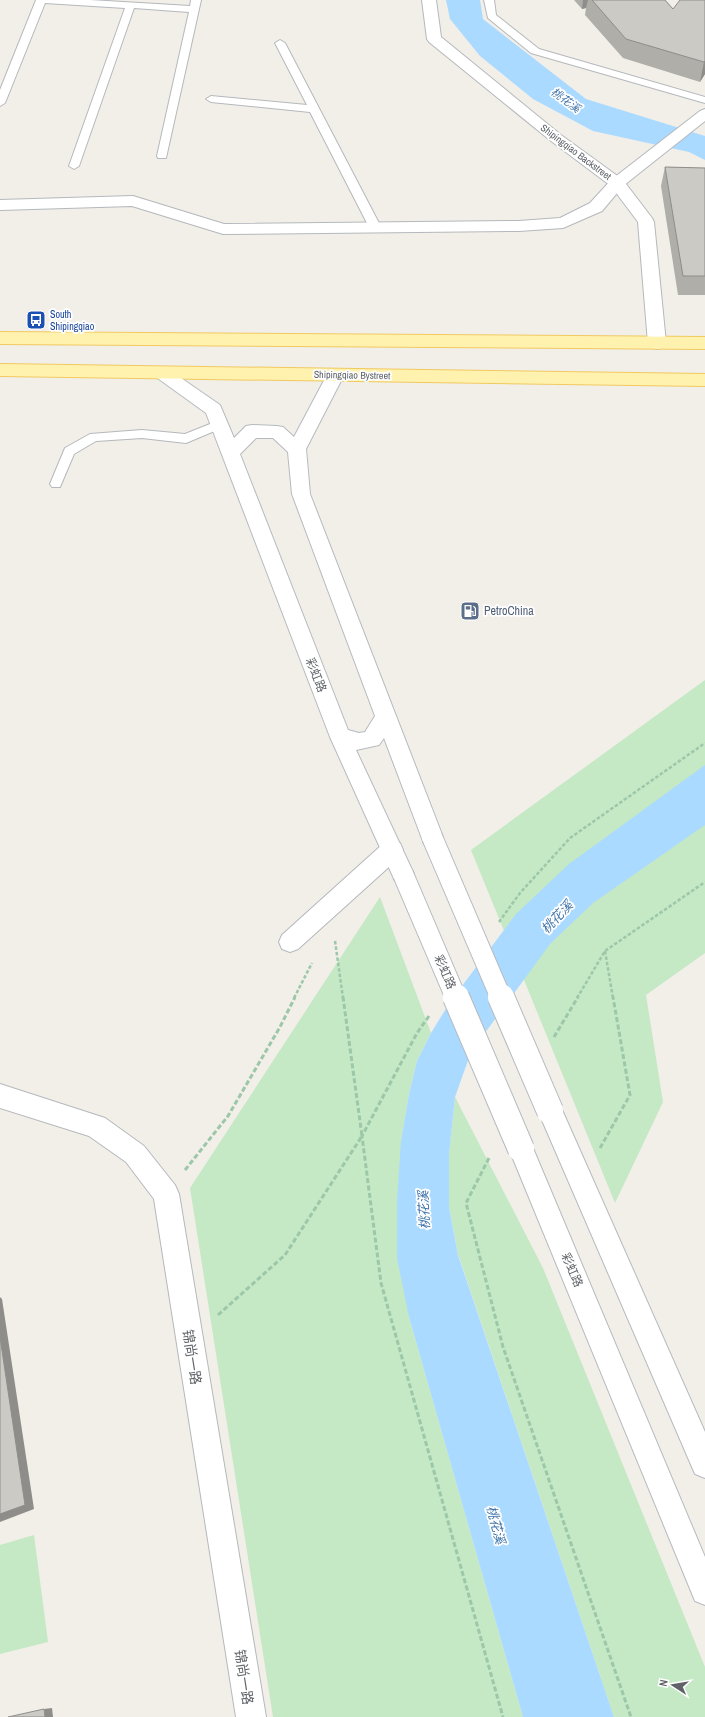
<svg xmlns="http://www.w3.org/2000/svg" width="705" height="1717" viewBox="0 0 705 1717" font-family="'Archivo Narrow','Noto Sans SC',sans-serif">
<rect width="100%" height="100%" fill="#f1efe8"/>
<!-- green -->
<path fill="#c5e8c5" d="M705,680V953L646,995L663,1102L615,1203L471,850Z
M380,897L431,1033L417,1061L409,1094L401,1141L409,1317L523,1717H273L190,1188Z
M455,1097L543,1268L705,1667V1717H614L458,1254L449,1207V1154Z
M34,1535L48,1642L0,1654V1545Z"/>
<!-- water -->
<path fill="#aadaff" d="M446,0H480L483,19L586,99L705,136V160L689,152L593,131L533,99L480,56L450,19Z
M705,765V825L593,903L550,944L471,1052L455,1097L449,1154V1207L458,1255L614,1717H523L409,1317L397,1258V1202L401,1141L409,1094L417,1061L431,1033L450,1002L516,914L569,864Z"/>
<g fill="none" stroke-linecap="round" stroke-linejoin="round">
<defs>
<path id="service" d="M36,0H90L190,6L191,0H201L166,158H158L157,156L189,12L134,8L79,166L74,169L69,166L125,8L45,3L5,103L0,106V90Z
M484,0H494L496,15L539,49L705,97V103L531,53L488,18Z
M280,40L285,43L381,227L379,229H371L369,227L310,112L211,102L206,99L211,96L307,105L275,43Z
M220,420L224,421L226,424L224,427L186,443L142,438L96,441L74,454L60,487H52L50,484L65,448L90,434L142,430L185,434Z"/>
<path id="minor" d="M705,109V121L623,186L602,211L563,228L519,231L223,234L132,206L0,210V200L133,196L224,224L519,221L560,218L590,203L611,180L700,111Z
M392,841L400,843L403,850L400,857L298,949L290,952L282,949L279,942L282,935L384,843Z
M0,1084L105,1118L144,1146L175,1185L179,1194L266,1717H236L154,1199L126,1162L89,1136L0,1108Z"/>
<path id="tertiary" d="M422,0H436L441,37L561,135L623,180L652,218L654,222L666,343L663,347L657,349L651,347L648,343L638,222L611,186L551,141L429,42L427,39Z"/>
<path id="secondary" d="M162,367L168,369L220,405L234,438L246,426L252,425L277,426L283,427L294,437L329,371L335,369L341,371L344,375L306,449L310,494L443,837L440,844L432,846L424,844L384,738L379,745L356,750L414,874L411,881L403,884L395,881L330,737L206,413L156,377L153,373L156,369ZM256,438H273L288,452L292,494L375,716L365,732L359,733L348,730L240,454Z
M550,1099L559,1103L705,1432V1478L695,1474L538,1111L541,1103Z
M521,1137L530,1141L705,1557V1605L695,1601L509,1149L512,1141Z"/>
<path id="primary" d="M0,332L705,337V349L0,344Z
M0,364L705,374V386L0,376Z"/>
</defs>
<!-- service casing -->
<use href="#service" stroke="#b5b8bc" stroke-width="2"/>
<!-- minor casing -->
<use href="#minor" stroke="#b5b8bc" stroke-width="2"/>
<!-- tertiary casing -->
<use href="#tertiary" stroke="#b5b8bc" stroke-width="2"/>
<!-- secondary casing -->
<use href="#secondary" stroke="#b6babf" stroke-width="2"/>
<!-- primary casing -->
<use href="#primary" stroke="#f2c960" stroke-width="2"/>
<!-- path-far1 -->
<path stroke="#9cc7a9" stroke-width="2.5" stroke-dasharray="3.5 2" stroke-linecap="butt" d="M499,922L520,893L570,838L705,743
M335,941L343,998
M605,951L613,998
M294,998L312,963
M577,998L605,951L705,882"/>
<!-- path -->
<path stroke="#9cc7a9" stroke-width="3" stroke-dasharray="5 2.5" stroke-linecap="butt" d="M429,1016L417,1033L362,1136L381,1283L503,1717
M554,1037L578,997
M600,1148L630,1095L613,997
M489,1158L466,1203L503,1347L631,1717
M185,1170L228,1116L280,1027L295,997
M218,1315L285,1255L362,1136L343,997"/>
<!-- service -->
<use href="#service" fill="#fff" fill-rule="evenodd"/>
<!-- minor -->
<use href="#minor" fill="#fff" fill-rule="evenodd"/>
<!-- tertiary -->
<use href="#tertiary" fill="#fff" fill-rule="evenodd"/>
<!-- secondary -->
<use href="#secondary" fill="#fff" fill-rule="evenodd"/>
<!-- primary -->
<use href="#primary" fill="#fff2af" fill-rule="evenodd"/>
<defs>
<path id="secondary-bridge-far1" d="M432,837L501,998
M403,874L456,998"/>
<path id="secondary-bridge" d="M456,997L521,1149
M501,997L550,1111"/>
</defs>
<!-- secondary-bridge-far1 casing -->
<use href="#secondary-bridge-far1" stroke="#b6babf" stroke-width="22" stroke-linecap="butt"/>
<!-- secondary-bridge casing -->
<use href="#secondary-bridge" stroke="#b6babf" stroke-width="28" stroke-linecap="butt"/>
<!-- secondary-bridge-far1 -->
<use href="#secondary-bridge-far1" stroke="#fff" stroke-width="20"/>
<!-- secondary-bridge -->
<use href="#secondary-bridge" stroke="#fff" stroke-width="26"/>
</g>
<!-- wall -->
<path fill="#afaea9" d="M574,0H665L673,9L705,0V74L700,82L623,58L585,15L586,8L582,9Z
M665,167L705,168V295H678L661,186Z"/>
<!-- shaded-wall -->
<path fill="#8f8d8a" d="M583,0H588L586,8L582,9Z
M705,61V74L700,82L704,62Z
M0,1297L2,1299L34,1509L0,1522Z
M52,1708L53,1717H45L44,1709Z"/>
<!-- building -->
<path fill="#cccac5" stroke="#8f8d8a" d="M592,0H665L673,9L680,0H705V61L704,62L626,39Z
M665,167L705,168V276H683Z
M0,1337L25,1505L0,1514Z
M44,1709L45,1717H8Z"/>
<!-- icons -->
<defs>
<symbol id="bus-square" viewBox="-11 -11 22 22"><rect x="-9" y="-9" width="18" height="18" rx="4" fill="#1a4fb4" stroke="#fff"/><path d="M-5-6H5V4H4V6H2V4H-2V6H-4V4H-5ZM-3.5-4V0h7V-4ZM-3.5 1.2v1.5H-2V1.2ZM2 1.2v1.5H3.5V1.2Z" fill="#fff"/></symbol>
<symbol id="fuel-square" viewBox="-11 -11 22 22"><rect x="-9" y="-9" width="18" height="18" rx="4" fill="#5c6f8a" stroke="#fff"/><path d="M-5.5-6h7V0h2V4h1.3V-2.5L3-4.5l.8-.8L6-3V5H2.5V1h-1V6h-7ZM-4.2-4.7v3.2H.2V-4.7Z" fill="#fff"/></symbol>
</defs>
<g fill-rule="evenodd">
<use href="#bus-square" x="25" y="309" width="22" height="22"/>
<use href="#fuel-square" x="459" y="600" width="22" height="22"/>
</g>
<g text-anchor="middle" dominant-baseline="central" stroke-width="3.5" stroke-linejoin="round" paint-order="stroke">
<!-- far-street labels -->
<g font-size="10" fill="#5f6368" stroke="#fff">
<text transform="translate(576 152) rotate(37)">Shipingqiao Backstreet</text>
<text transform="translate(352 375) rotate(1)">Shipingqiao Bystreet</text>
</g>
<!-- far-transit labels -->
<g font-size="10" fill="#164399" stroke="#fff" text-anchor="start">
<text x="50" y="314">South<tspan x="50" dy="12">Shipingqiao</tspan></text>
</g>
<!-- far-water labels -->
<g font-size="11" font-style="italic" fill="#4174aa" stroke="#fff">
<text transform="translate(566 100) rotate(36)">桃花溪</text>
</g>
<!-- service labels -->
<g font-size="12" fill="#4e5e75" stroke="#fff" text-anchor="start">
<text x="484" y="611">PetroChina</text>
</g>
<!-- street labels -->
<g font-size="12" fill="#5f6368" stroke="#fff">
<text transform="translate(316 675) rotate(69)">彩虹路</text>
<text transform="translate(445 972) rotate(67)">彩虹路</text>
<text transform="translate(572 1270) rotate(67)">彩虹路</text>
</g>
<!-- water labels -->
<g font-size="13" font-style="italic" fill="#4174aa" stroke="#fff">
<text transform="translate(557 917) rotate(-47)">桃花溪</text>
<text transform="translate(424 1210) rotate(-93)">桃花溪</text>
<text transform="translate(496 1525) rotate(75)">桃花溪</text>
</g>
<!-- near-street labels -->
<g font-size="14" fill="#5f6368" stroke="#fff">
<text transform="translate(192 1357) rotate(81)">锦尚一路</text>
<text transform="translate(244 1677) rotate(81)">锦尚一路</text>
</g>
</g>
<!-- north arrow -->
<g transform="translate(673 1685) rotate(282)" stroke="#ffffff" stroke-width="3" paint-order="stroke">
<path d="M0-3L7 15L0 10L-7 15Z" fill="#5f6368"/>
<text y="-6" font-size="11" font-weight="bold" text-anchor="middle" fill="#5f6368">N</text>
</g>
</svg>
